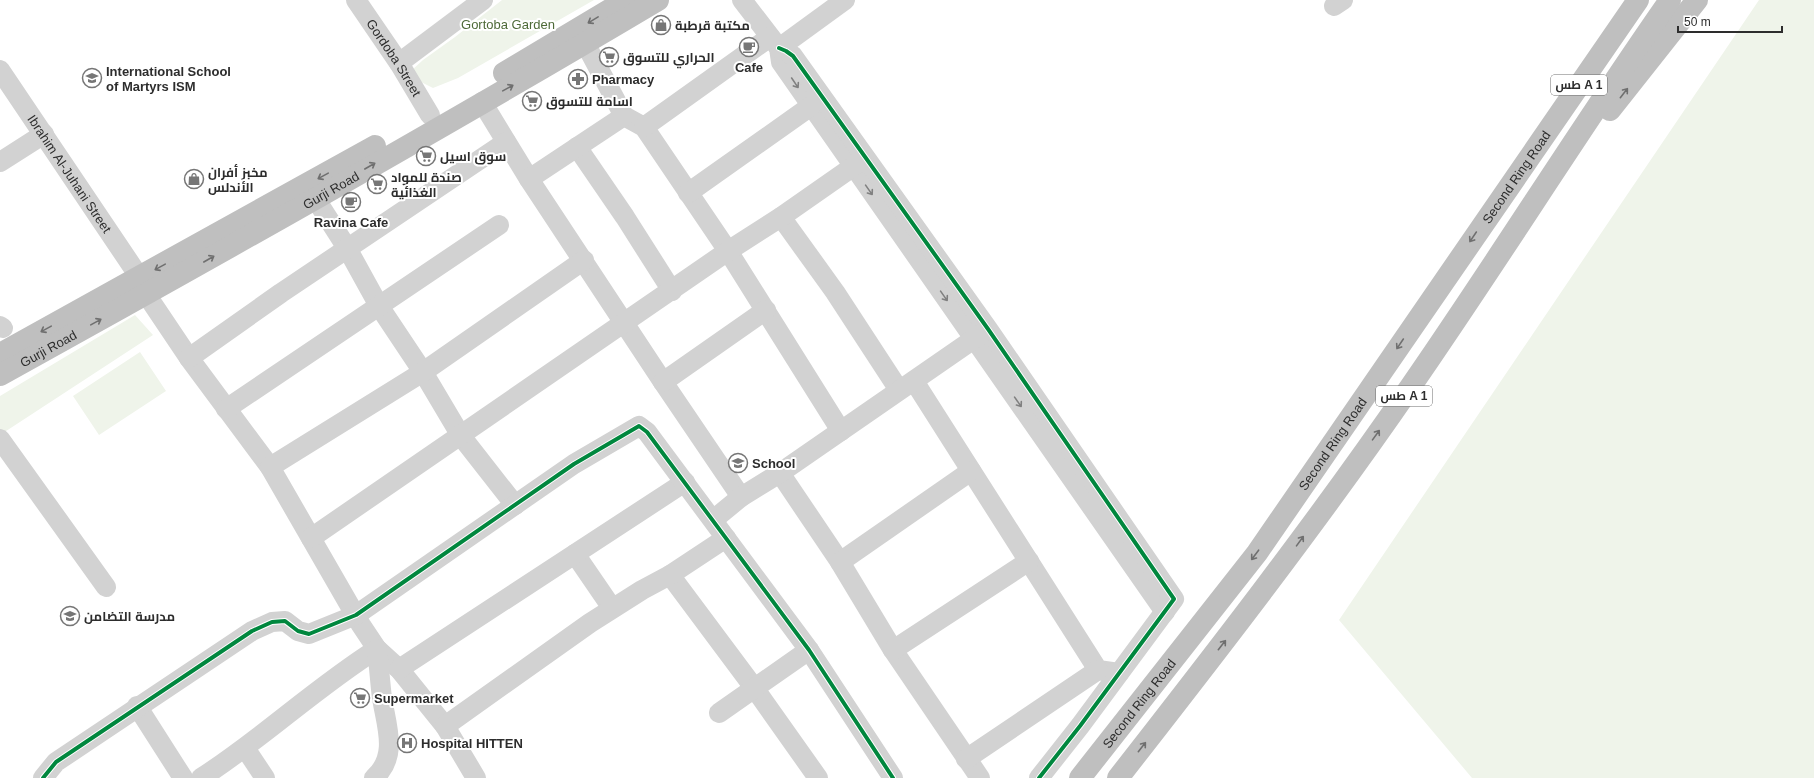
<svg xmlns="http://www.w3.org/2000/svg" width="1814" height="778" viewBox="0 0 1814 778" font-family="Arial,Cairo,sans-serif">
<rect width="100%" height="100%" fill="#fff"/>
<!-- green -->
<path fill="#eff4ea" d="M502,0H594L458,78L433,88L415,79L412,70L423,60L455,37Z
M1759,0H1814V778H1472L1339,620Z
M135,315L153,335L0,435V396Z
M140,352L166,391L99,435L73,396Z"/>
<g fill="none" stroke-linecap="round" stroke-linejoin="round">
<!-- minor -->
<g stroke="#d2d2d2" stroke-width="20">
<path id="s1" d="M356,0L399,63L430,115"/>
<path d="M742,0L779,48L781,62L1165,612"/>
<path d="M1334,6L1343,0"/>
<path d="M585,43L624,116L644,127L728,251L841,431"/>
<path d="M779,48L786,51L793,56L988,329L1174,599L1080,726L1039,778"/>
<path d="M779,48L845,0"/>
<path d="M399,63L483,0"/>
<path id="s2" d="M0,70L140,278"/>
<path d="M482,102L529,179L663,382L741,497"/>
<path d="M644,127L770,37"/>
<path d="M577,147L625,217L672,291"/>
<path d="M0,162L44,134"/>
<path d="M529,179L624,116"/>
<path d="M688,193L811,106"/>
<path d="M315,198L347,248L379,306L423,372L461,436L515,505"/>
<path d="M781,217L835,292L899,390"/>
<path d="M146,294L189,358L270,467L361,625L377,649L399,669L445,726L476,778"/>
<path d="M0,326L3,328"/>
<path d="M189,358L281,293L506,142"/>
<path d="M914,381L1098,670L1119,673"/>
<path d="M663,382L766,310"/>
<path d="M226,409L499,225"/>
<path d="M0,439L106,587"/>
<path d="M270,467L423,372L584,260"/>
<path d="M780,473L840,562L893,650L980,778"/>
<path d="M713,520L741,497L780,473L984,332"/>
<path d="M311,538L728,251L781,217L864,159"/>
<path d="M575,554L612,608"/>
<path d="M840,562L971,471"/>
<path d="M670,575L755,689L818,778"/>
<path d="M893,650L1029,561"/>
<path d="M399,669L685,482"/>
<path d="M137,706L183,778"/>
<path d="M719,713L809,650"/>
<path d="M445,726L590,623L642,590L670,575L726,538"/>
<path d="M245,748L265,778"/>
<path d="M966,759L1098,670"/>
<path d="M43,778L56,762L252,631L272,622L285,621L298,631L309,634L356,615L574,464L639,426L647,432L809,650L893,778"/>
<path d="M201,778C262,739 315,688 377,649"/>
<path d="M374,778C399,756 386,725 382,698C380,682 379,665 377,649"/>
</g>
<!-- highway -->
<g stroke="#bfbfbf" stroke-width="22">
<path d="M504,73L626,0"/>
<path d="M1610,110L1697,0"/>
<path d="M0,354L375,146"/>
<path id="s3" d="M0,375C221,253 441,129 658,0"/>
<path id="s4" d="M1080,778L1257,553L1638,0"/>
<path d="M1118,778C1218,650 1318,521 1411,386C1499,259 1581,127 1670,0"/>
</g>
<defs>
<path id="cycleway" d="M779,48L786,51L793,56L988,329L1174,599L1080,726L1039,778
M43,778L56,762L252,631L272,622L285,621L298,631L309,634L356,615L574,464L639,426L647,432L809,650L893,778"/>
</defs>
<!-- cycleway casing -->
<use href="#cycleway" stroke="#fff" stroke-width="6"/>
<!-- cycleway -->
<use href="#cycleway" stroke="#00873e" stroke-width="4"/>
</g>
<!-- one-way arrows -->
<defs><path id="oneway-shaft" d="M-6 0H5M1.5-3L5.5 0L1.5 3" fill="none" stroke-width="1.6" stroke-linecap="round" stroke-linejoin="round"/></defs>
<g stroke="#6f6f6f">
<use href="#oneway-shaft" transform="translate(593 20) rotate(149)"/>
<use href="#oneway-shaft" transform="translate(508 88) rotate(-29)"/>
<use href="#oneway-shaft" transform="translate(1624 93) rotate(-52)"/>
<use href="#oneway-shaft" transform="translate(370 166) rotate(-30)"/>
<use href="#oneway-shaft" transform="translate(323 176) rotate(151)"/>
<use href="#oneway-shaft" transform="translate(1473 237) rotate(124)"/>
<use href="#oneway-shaft" transform="translate(209 259) rotate(-30)"/>
<use href="#oneway-shaft" transform="translate(160 267) rotate(151)"/>
<use href="#oneway-shaft" transform="translate(96 322) rotate(-29)"/>
<use href="#oneway-shaft" transform="translate(46 329) rotate(151)"/>
<use href="#oneway-shaft" transform="translate(1400 344) rotate(124)"/>
<use href="#oneway-shaft" transform="translate(1376 435) rotate(-54)"/>
<use href="#oneway-shaft" transform="translate(1300 541) rotate(-54)"/>
<use href="#oneway-shaft" transform="translate(1255 555) rotate(127)"/>
<use href="#oneway-shaft" transform="translate(1222 645) rotate(-52)"/>
<use href="#oneway-shaft" transform="translate(1142 747) rotate(-52)"/>
</g>
<g stroke="#808080">
<use href="#oneway-shaft" transform="translate(795 83) rotate(56)"/>
<use href="#oneway-shaft" transform="translate(869 190) rotate(55)"/>
<use href="#oneway-shaft" transform="translate(944 296) rotate(55)"/>
<use href="#oneway-shaft" transform="translate(1018 402) rotate(55)"/>
</g>
<!-- icons -->
<defs>
<symbol id="shop-ring" viewBox="-11 -11 22 22"><circle r="9.5" fill="#fff" stroke="#767676" stroke-width="1.5"/><path d="M-5-2.5h2.3a2.7 3.5 0 0 1 5.4 0H5L5.5 6h-11ZM-1.5-2.5h3a1.5 2.3 0 0 0-3 0Z" fill="#767676"/></symbol>
<symbol id="cafe-ring" viewBox="-11 -11 22 22"><circle r="9.5" fill="#fff" stroke="#767676" stroke-width="1.5"/><path d="M-5.5-4.5H6V0H3Q3 3.5 0 3.5H-2.5Q-5.5 3.5-5.5 0ZM3-3.2v2h1.7v-2ZM-6 4.5H4V6H-6Z" fill="#767676"/></symbol>
<symbol id="supermarket-ring" viewBox="-11 -11 22 22"><circle r="9.5" fill="#fff" stroke="#767676" stroke-width="1.5"/><path d="M-6-5.5h2.5l.6 2H6L4.5 2H-2.5L-4.4-4H-6ZM-1.5 3.2a1.3 1.3 0 1 0 .1 0ZM3 3.2a1.3 1.3 0 1 0 .1 0Z" fill="#767676"/></symbol>
<symbol id="school-ring" viewBox="-11 -11 22 22"><circle r="9.5" fill="#fff" stroke="#767676" stroke-width="1.5"/><path d="M0-5L7-2L0 1L-7-2ZM-4 1L0 2.5L4 1V4Q0 6-4 4Z" fill="#767676"/></symbol>
<symbol id="pharmacy-ring" viewBox="-11 -11 22 22"><circle r="9.5" fill="#fff" stroke="#767676" stroke-width="1.5"/><path d="M-2-6h4v4h4v4h-4v4h-4v-4h-4v-4h4Z" fill="#767676"/></symbol>
<symbol id="hospital-ring" viewBox="-11 -11 22 22"><circle r="9.5" fill="#fff" stroke="#767676" stroke-width="1.5"/><path d="M-5-5h3v3.5h4V-5h3V5h-3V1.5h-4V5h-3Z" fill="#767676"/></symbol>
</defs>
<g fill-rule="evenodd">
<use href="#shop-ring" x="650" y="14" width="22" height="22"/>
<use href="#cafe-ring" x="738" y="36" width="22" height="22"/>
<use href="#supermarket-ring" x="598" y="46" width="22" height="22"/>
<use href="#school-ring" x="81" y="67" width="22" height="22"/>
<use href="#pharmacy-ring" x="567" y="68" width="22" height="22"/>
<use href="#supermarket-ring" x="521" y="90" width="22" height="22"/>
<use href="#supermarket-ring" x="415" y="145" width="22" height="22"/>
<use href="#shop-ring" x="183" y="168" width="22" height="22"/>
<use href="#supermarket-ring" x="366" y="173" width="22" height="22"/>
<use href="#cafe-ring" x="340" y="191" width="22" height="22"/>
<use href="#school-ring" x="727" y="452" width="22" height="22"/>
<use href="#school-ring" x="59" y="605" width="22" height="22"/>
<use href="#supermarket-ring" x="349" y="687" width="22" height="22"/>
<use href="#hospital-ring" x="396" y="732" width="22" height="22"/>
</g>
<g text-anchor="middle" dominant-baseline="central" stroke-width="4" stroke-linejoin="round" paint-order="stroke">
<!-- shield labels -->
<g fill="#fff" stroke="#6c6c6c" stroke-width="1">
<rect x="1551" y="75" width="56" height="20" rx="3"/>
<rect x="1376" y="386" width="56" height="20" rx="3"/>
</g>
<g font-size="12" font-weight="bold" fill="#2d2d2d">
<text x="1579" y="85">طس A 1</text>
<text x="1404" y="396">طس A 1</text>
</g>
<!-- park labels -->
<g font-size="13" fill="#4e6a38" stroke="#fff">
<text x="508" y="24">Gortoba Garden</text>
</g>
<!-- poi labels -->
<g font-size="13" font-weight="bold" fill="#2d2d2d" stroke="#fff" text-anchor="start">
<text x="675" y="25">مكتبة قرطبة</text>
<text x="623" y="57">الحراري للتسوق</text>
<text x="749" y="67" text-anchor="middle">Cafe</text>
<text x="106" y="71">International School<tspan x="106" dy="15">of Martyrs ISM</tspan></text>
<text x="592" y="79">Pharmacy</text>
<text x="546" y="101">اسامة للتسوق</text>
<text x="440" y="156">سوق اسيل</text>
<text x="208" y="172">مخبز أفران<tspan x="208" dy="15">الأندلس</tspan></text>
<text x="391" y="177">صندة للمواد<tspan x="391" dy="15">الغذائية</tspan></text>
<text x="351" y="222" text-anchor="middle">Ravina Cafe</text>
<text x="752" y="463">School</text>
<text x="84" y="616">مدرسة التضامن</text>
<text x="374" y="698">Supermarket</text>
<text x="421" y="743">Hospital HITTEN</text>
</g>
<!-- street labels -->
<g font-size="13" fill="#2d2d2d" stroke="#fff">
<text stroke="none"><textPath href="#s1" startOffset="69">Gordoba Street</textPath></text>
<text stroke="none"><textPath href="#s2" startOffset="125">Ibrahim Al-Juhani Street</textPath></text>
<text stroke="none"><textPath href="#s4" startOffset="743">Second Ring Road</textPath></text>
<text stroke="none"><textPath href="#s3" startOffset="379">Gurji Road</textPath></text>
<text stroke="none"><textPath href="#s3" startOffset="55">Gurji Road</textPath></text>
<text stroke="none"><textPath href="#s4" startOffset="419">Second Ring Road</textPath></text>
<text stroke="none"><textPath href="#s4" startOffset="95">Second Ring Road</textPath></text>
</g>
</g>
<!-- scale -->
<path d="M1678 26v6h104v-6" fill="none" stroke="#2d2d2d" stroke-width="2"/>
<text x="1684" y="26" font-size="12" fill="#2d2d2d" stroke="#ffffff" stroke-width="3" paint-order="stroke">50 m</text>
</svg>
